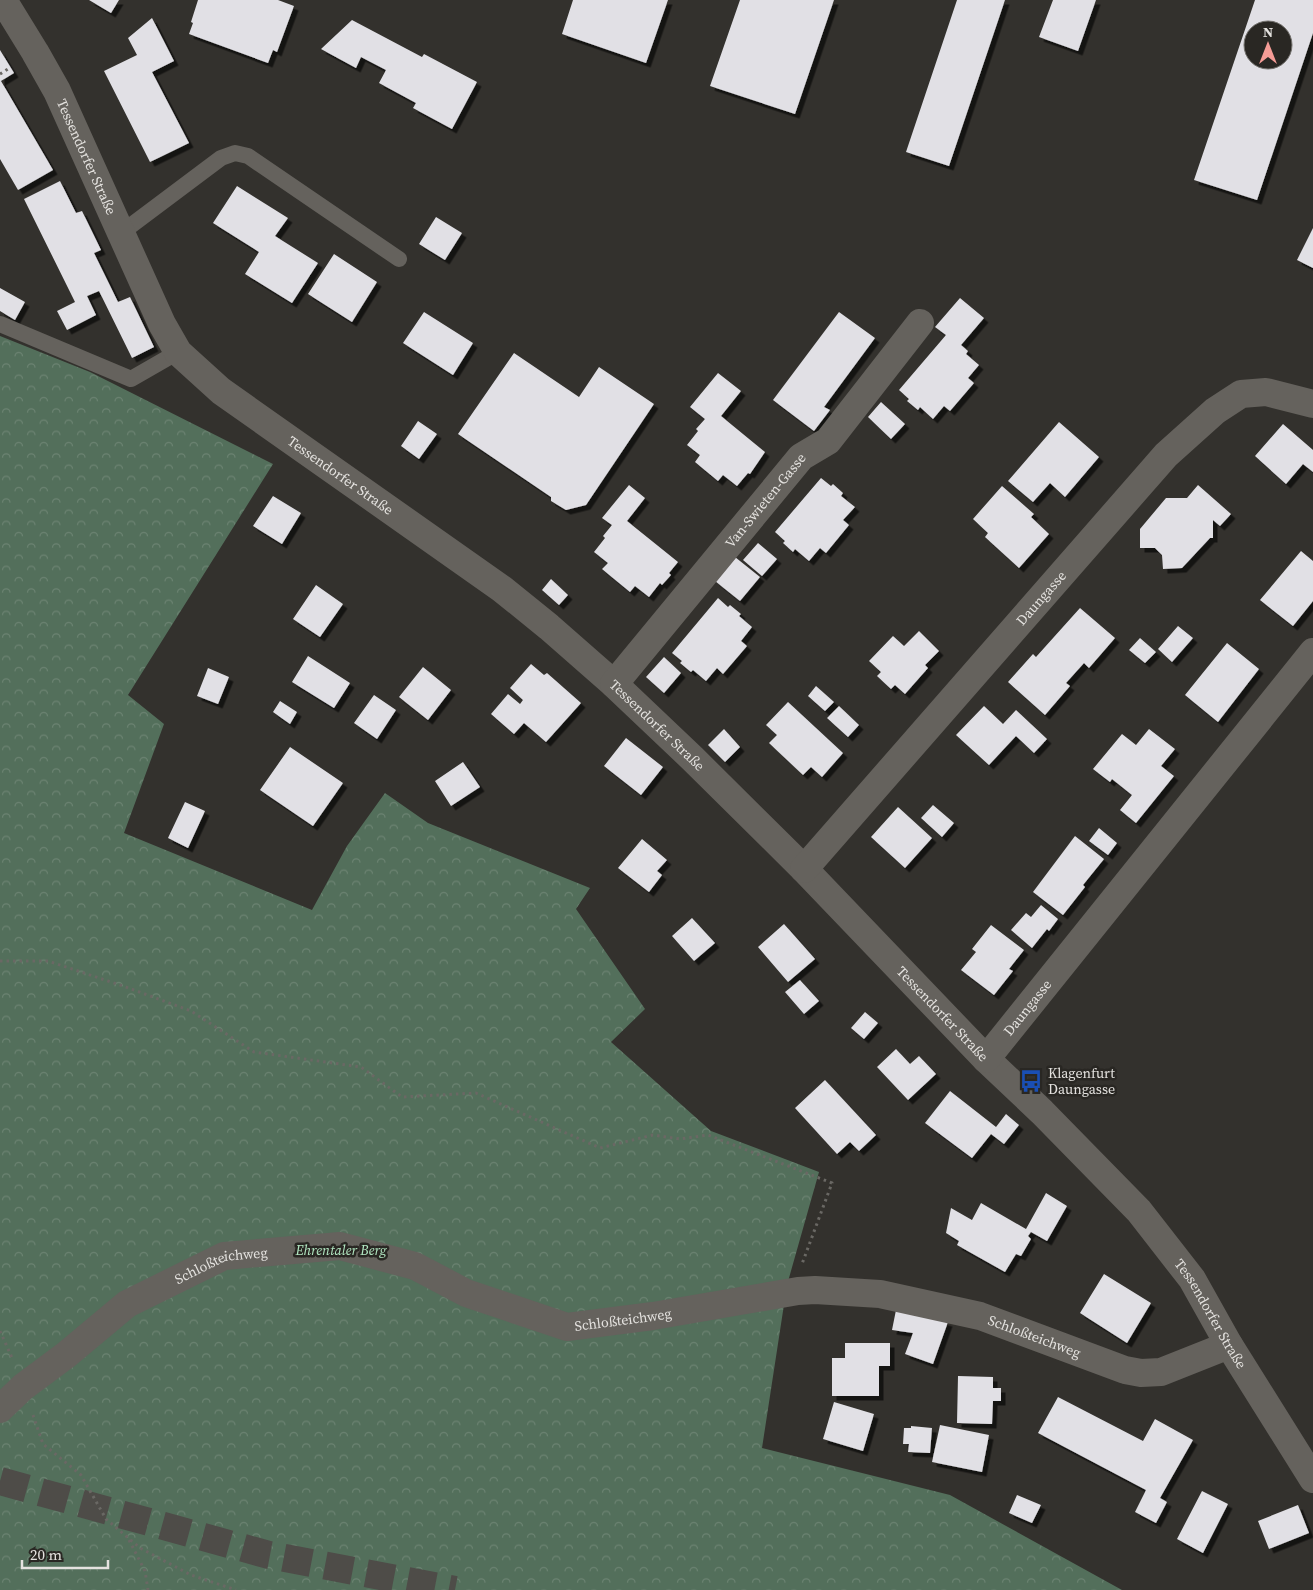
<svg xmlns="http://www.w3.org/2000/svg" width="1313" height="1590" viewBox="0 0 1313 1590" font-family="'Source Serif 4',serif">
<defs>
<pattern id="forest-crowns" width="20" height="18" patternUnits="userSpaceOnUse" patternTransform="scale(1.25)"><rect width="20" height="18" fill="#536f5b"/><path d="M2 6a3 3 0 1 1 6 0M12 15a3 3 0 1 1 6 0" fill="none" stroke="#6c8372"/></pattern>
<filter id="shadow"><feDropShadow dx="4.5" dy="4.5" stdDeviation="0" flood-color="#0009"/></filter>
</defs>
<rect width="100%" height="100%" fill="#33312d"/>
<!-- forest -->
<path fill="url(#forest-crowns)" d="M0,336L90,372L273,464L128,695L164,724L124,833L312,910L347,846L385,793L428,823L590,888L576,909L645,1009L611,1042L711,1131L819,1172L787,1285L762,1448L950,1495L1122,1590H0Z"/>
<!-- building -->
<path fill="#e1e0e5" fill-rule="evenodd" filter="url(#shadow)" d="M89,0H119L111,13Z
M198,0H278L294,6L277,52L273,50L268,63L189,34L193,23L191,22Z
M573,0H668L646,63L562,34Z
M740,0H834L795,114L710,86Z
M957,0H1005L949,166L906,152Z
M1053,0H1096L1078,51L1039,37Z
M1255,0H1313V33L1257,200L1194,180ZM1253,30H1283V60H1253Z
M152,18L174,61L152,72L189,143L150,162L104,71L137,55L128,38Z
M352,20L422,57L424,54L477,82L452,129L413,108L416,103L379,83L386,70L361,57L356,68L321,49Z
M0,50L14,73L1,81L53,170L18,190L0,159Z
M60,181L76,213L82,211L101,250L94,253L118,302L130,297L154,347L132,358L99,291L87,296L96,315L67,330L57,311L75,302L24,199Z
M237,186L288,218L275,236L318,263L292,303L245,274L259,252L213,223Z
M436,217L462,233L445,260L419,244Z
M1313,228V268L1297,260Z
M334,254L377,282L352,322L308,294Z
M0,288L25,302L15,320L0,311Z
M960,298L984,318L961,345L968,351L966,354L979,365L968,378L974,383L950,411L944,406L933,419L920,407L918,410L907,401L909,399L899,390L946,335L935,327Z
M424,312L473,343L453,375L403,343Z
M839,312L875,338L824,407L830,410L814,431L773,400Z
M514,353L579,397L599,367L654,404L586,505L566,510L551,501V497L458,434Z
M718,373L741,391L721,416L765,452L750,474L748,473L737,486L723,475L718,481L695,462L700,455L687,445L698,431L696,429L705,419L690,407Z
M881,402L905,424L891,439L868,417Z
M418,421L437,434L419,459L401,446Z
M1059,422L1099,457L1065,497L1050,483L1033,502L1008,481Z
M1283,424L1313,450V472L1303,464L1286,484L1255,456Z
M821,478L831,486L833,484L843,493L841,496L855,507L843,520L849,525L826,553L820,548L809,561L795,549L793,552L783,543L785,541L775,532Z
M629,485L645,498L627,521L678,562L669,573L671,575L662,585L660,583L649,597L635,586L630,592L602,569L608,563L594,552L605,538L603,536L612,525L602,518Z
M1198,485L1231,514L1220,526L1213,520V538H1210L1182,568L1163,569L1162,555L1155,548H1140V529L1166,498H1187Z
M1002,486L1034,514L1031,517L1049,534L1019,568L985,537L988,533L973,519Z
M273,496L301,513L282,544L253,526Z
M758,543L777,559L762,576L743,560Z
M1301,551L1313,561V601L1293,626L1260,600Z
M735,557L760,577L740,601L715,581Z
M551,579L568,595L559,605L542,590Z
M316,585L343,604L320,637L293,619Z
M718,598L728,607L730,605L741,614L739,616L752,627L741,641L747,646L723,674L717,668L706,681L693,670L691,672L680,663L682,661L672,653Z
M1080,608L1115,638L1089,668L1084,663L1066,683L1070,686L1045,715L1008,682L1033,654L1036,657Z
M1178,626L1193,638L1172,662L1158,649Z
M919,631L939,651L925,665L928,668L905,694L895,685L891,689L877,676L881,672L869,661L893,636L904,646Z
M1140,638L1156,652L1145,663L1129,650Z
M1227,643L1259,669L1218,722L1185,695Z
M308,656L350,683L334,708L292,682Z
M664,657L681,673L664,693L646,677Z
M531,664L544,675L547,673L581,703L546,742L524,723L514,734L491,714L508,694L520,704L523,700L510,688Z
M423,667L451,690L428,720L399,697Z
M208,668L229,677L218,704L197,696Z
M816,686L834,702L825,711L808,696Z
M374,695L396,710L377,739L354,723Z
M280,701L297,712L290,724L273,712Z
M788,702L843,753L822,777L811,767L803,775L769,743L777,735L766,725Z
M839,706L859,725L848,737L827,718Z
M984,706L1003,724L1016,710L1047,739L1034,753L1016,736L989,765L956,735Z
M724,729L740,747L725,762L708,745Z
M1149,729L1175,749L1161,766L1174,776L1136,823L1120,810L1132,795L1112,779L1110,782L1093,769L1122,734L1136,745Z
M626,738L663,767L641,795L604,766Z
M290,747L343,783L313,826L260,790Z
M463,762L480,787L451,806L435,781Z
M185,802L205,811L188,848L168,838Z
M933,805L954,823L942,837L921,818Z
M898,807L932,838L905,868L871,837Z
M1099,828L1117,843L1108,855L1089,841Z
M1075,836L1104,859L1083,885L1085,887L1063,915L1033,892Z
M642,839L667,860L657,871L662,875L649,892L618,868Z
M1041,905L1058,919L1049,931L1047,929L1032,948L1011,930L1026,913L1031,917Z
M692,918L715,943L694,961L672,936Z
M784,924L815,959L788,982L758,947Z
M991,925L1024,950L1009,969L1013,971L994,995L961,970L976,952L972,949Z
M800,980L819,1001L804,1014L785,992Z
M865,1012L878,1023L864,1039L851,1028Z
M896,1049L910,1064L919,1056L936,1074L908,1100L877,1067Z
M825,1080L876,1135L859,1151L850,1142L837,1154L795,1108Z
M950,1091L996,1127L1006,1114L1019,1125L1004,1144L991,1134L972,1158L925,1123Z
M1046,1193L1067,1206L1047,1241L1031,1232L1028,1236L1031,1239L1021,1256L1016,1254L1005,1272L957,1245L959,1241L946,1233L951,1208L972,1220L981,1203L1026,1229Z
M1104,1274L1151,1303L1127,1343L1080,1313Z
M896,1310L948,1322L933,1364L905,1354L913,1333L892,1330Z
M845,1343H890V1366H879V1396H832V1358H845Z
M958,1376L993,1377V1388H1001V1401H993L992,1424L957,1423Z
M1058,1397L1143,1441L1155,1419L1193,1440L1160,1498L1167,1502L1156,1523L1135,1512L1146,1490L1038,1433Z
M834,1402L874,1414L863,1451L823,1439Z
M940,1425L989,1435L982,1472L932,1462Z
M911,1426L932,1428L930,1453L908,1452L909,1444H903L904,1428H911Z
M1202,1491L1228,1504L1203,1553L1177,1539Z
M1017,1495L1041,1505L1032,1523L1009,1513Z
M1298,1505L1309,1533L1269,1549L1258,1521Z"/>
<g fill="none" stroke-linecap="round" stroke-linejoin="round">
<!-- motorway-tunnel -->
<path stroke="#4e4c48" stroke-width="28" stroke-dasharray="28 14" stroke-linecap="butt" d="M0,1481L269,1555L455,1590"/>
<!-- path -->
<path stroke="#6a6864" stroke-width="3" stroke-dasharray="2.5 4" stroke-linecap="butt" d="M0,74L11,67
M0,961H48L123,986L191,1011L254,1052L361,1067L402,1097L476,1093L600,1148L653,1135L680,1139L708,1135L832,1183L802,1264
M0,1331L13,1360
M33,1415L43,1444L81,1475L106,1519L140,1548L191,1575L236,1590
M129,1540L145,1571L148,1590"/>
<!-- service -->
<path stroke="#65625d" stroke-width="16" d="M121,233L221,158L235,153L248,156L399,259
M0,324L131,379L178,352"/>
<!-- minor -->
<g stroke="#65625d" stroke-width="28">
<path id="s1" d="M3,0L35,52L57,91L162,324L178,352L221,391L502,589L549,627L614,684L693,759L804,869L986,1059L1042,1112L1139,1211L1192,1279L1229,1345L1313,1479"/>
<path id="s2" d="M614,684L801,457L828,441L920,323"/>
<path id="s3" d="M804,869L1166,455L1215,411L1241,394L1266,392L1313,404"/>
<path id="s4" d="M986,1059L1313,652"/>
<path id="s5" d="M0,1409L23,1387L66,1355L127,1304L224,1256L340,1246L415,1266L466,1293L567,1327L653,1316L798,1291L815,1290L880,1294L980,1316L1125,1370L1141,1373L1161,1372L1229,1345"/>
</g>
</g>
<!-- icons -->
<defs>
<symbol id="bus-bare" viewBox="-9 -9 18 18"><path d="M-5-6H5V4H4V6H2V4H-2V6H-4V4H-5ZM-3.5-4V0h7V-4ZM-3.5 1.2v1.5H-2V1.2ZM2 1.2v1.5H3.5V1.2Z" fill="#1a4fb4" stroke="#292723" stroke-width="2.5" paint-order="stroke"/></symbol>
</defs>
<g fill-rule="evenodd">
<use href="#bus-bare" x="1015" y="1065" width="32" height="32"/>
</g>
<g text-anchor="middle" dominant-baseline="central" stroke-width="5" stroke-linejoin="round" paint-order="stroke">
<!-- street labels -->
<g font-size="14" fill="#e4e2df" stroke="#292723">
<text stroke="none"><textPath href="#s1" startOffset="178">Tessendorfer Straße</textPath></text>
<text stroke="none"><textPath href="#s1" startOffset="598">Tessendorfer Straße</textPath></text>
<text stroke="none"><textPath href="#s2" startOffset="238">Van-Swieten-Gasse</textPath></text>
<text stroke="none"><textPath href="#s3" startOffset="360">Daungasse</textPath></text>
<text stroke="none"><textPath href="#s1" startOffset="1002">Tessendorfer Straße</textPath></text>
<text stroke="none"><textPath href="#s4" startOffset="66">Daungasse</textPath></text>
<text stroke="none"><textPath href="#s1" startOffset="1408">Tessendorfer Straße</textPath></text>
<text stroke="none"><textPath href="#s5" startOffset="268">Schloßteichweg</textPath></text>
<text stroke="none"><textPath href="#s1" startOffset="1812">Tessendorfer Straße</textPath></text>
<text stroke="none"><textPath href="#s5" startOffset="688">Schloßteichweg</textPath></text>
<text stroke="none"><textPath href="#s5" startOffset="1108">Schloßteichweg</textPath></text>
</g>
<!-- poi labels -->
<g font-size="14" fill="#e4e2df" stroke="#292723" text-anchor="start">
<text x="1048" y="1073">Klagenfurt<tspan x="1048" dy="16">Daungasse</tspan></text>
</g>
<!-- park labels -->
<g font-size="14" font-style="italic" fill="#b3e9c3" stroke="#292723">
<text x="341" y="1250">Ehrentaler Berg</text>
</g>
</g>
<!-- north arrow -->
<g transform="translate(1268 45)"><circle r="24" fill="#292723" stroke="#74726e"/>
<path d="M0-4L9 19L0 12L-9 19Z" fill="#f59c96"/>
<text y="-8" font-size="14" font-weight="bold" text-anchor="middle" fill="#e4e2df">N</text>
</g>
<!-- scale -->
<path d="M22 1560v8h86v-8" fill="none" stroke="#e4e2df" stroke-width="2.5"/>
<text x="30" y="1560" font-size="15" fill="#e4e2df" stroke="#292723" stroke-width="4" paint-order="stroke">20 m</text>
</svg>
